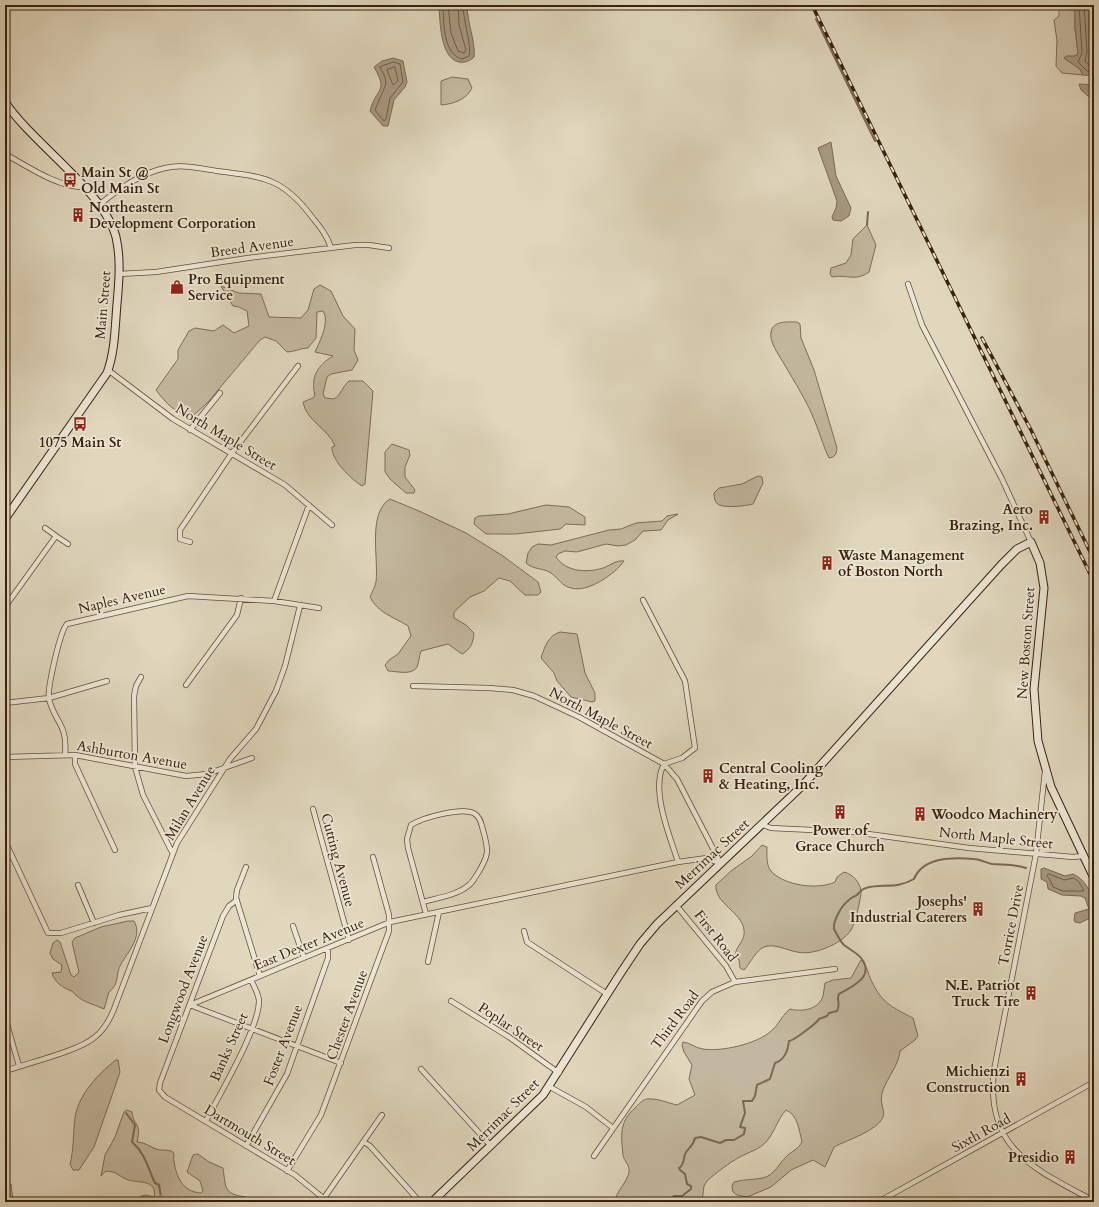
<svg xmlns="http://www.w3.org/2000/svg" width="1099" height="1207" viewBox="0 0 1099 1207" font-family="Cardo,serif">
<rect width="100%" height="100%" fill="#e0d7bd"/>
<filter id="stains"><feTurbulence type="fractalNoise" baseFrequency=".005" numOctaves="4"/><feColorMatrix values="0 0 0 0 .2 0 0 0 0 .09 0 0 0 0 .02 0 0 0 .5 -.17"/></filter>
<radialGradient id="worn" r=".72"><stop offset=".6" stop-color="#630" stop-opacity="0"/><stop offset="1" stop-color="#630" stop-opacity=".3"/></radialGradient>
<!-- green -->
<path fill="#c3b89f" stroke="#7e6c56" d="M1059,5H1075V28L1078,53L1076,56L1064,58L1080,69L1083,75L1062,73L1056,66L1057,41L1054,20L1059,16Z
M452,77L468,79L472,88C466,100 453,104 441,105V81Z
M867,225L876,245L869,272C855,282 847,274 832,277L830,274L831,268L846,263L851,255L853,239Z
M320,285L331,291L343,316L355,329L354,350L358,360L352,370L331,374L327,377L323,394L325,398L334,399C341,395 342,387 349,381H363L373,391L365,484L362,486C352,480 331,460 332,447L335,446C328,428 306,421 303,402L313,398L315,395C310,377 318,365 333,356L315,352C320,341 330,322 323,311L317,312L316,338L308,348C300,348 295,352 287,352L276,341L265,337L260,340L208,402L193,416C175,414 167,404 156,390L178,359V350L189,331L195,328L214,331L223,325L234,333L249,326L247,311L239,307L233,306L221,286L239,293L261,294L269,317L301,318L308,310L314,289Z
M797,322L800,324L801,338L814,370L837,448L836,454L833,457L829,458C824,448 821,437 817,427C809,404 795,383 783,362C778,354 769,341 771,332C773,320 789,322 797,322Z
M392,444L409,450L410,455L405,467V477L415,490L414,493H406L391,480L385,472V452Z
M758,476L762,477L763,483L753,504C745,506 727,508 719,505C715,503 714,497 714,493L719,488L742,484Z
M390,499L419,511L466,533L503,556L538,582L541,592L538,595H525L510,581L499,578L484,591L470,597L454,612V618L466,625L474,633C473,643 471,649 462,654L448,644L421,651C419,656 419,663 417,667C412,676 396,671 388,671L385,665L389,660L398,654L411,636L408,626C394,617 378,613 370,597C372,592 375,587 376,582C379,559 367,513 390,499Z
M546,505L569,507L585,517V525L566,524L560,529L516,534H486L474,524L475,518L479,516L508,514Z
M678,514L668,520L661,530L643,531L635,540L626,545L618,546L606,544L577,552L565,551L558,554L556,557C566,572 587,573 603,568C611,565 616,560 624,561C615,574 588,593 571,588C562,586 558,578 551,573C544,568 534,570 526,563L528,553L532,547L538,544L551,545L609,530L621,529L636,523L662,521L667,516Z
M560,632L577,634L585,673L595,693V701L592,702L571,697L557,681L554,673L541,658C545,646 548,636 560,632Z
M762,845L767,847C767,855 766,865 771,871C784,886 819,890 835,882L837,877L844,872C853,874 862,884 861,894C859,905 856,921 851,930C842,944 813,956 797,952C786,950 774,943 764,947C756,950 750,964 744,970L740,968L739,960L735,955C736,946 746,940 744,930C742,912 714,903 716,885L731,871L752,856Z
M128,921H134C143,936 128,952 121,964C115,974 120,984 109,992L104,1009C93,1004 79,1001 72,991C63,988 55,983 52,973L61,972L62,965L53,959L50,953L53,943L57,940L60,942L71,975L74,977L79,972L72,942L75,938L101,927Z
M861,960C869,969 867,972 872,982C882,1003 893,1008 913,1018L918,1036L915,1040L900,1051C899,1064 888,1077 883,1090C878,1103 886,1110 883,1117C877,1131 847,1140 834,1147L825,1167L813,1160L791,1170L771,1187L747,1197L737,1195L733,1192L732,1186L734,1182C744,1179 753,1180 763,1178C775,1175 779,1163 788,1155C794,1150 798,1149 802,1142C799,1130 798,1115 786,1110C777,1120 775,1132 766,1142C760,1149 749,1152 740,1157C729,1163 717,1172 707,1181L704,1186L702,1202H614C617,1191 627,1182 629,1172C630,1164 624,1162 623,1155C621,1135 619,1122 635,1108C639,1104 642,1100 647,1099C657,1098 668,1103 677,1105L695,1095L689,1079L692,1065L684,1052L682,1045L683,1042C691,1043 695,1048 703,1049C721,1052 756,1044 770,1032C779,1025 782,1015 790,1009C801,1012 819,1010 823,996C824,992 824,987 825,983L833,980L851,978Z
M116,1060H118L120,1072L94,1147L79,1170H73L70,1164C74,1149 73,1133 75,1118C78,1095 99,1073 116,1060Z
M127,1110L132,1112C133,1126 142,1122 137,1142C147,1143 148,1146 156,1149C162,1151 168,1149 173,1152C175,1155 173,1157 174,1161C176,1177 183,1192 201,1193L203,1191L200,1181L187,1172L193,1155L198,1154L209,1162L223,1168C226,1188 223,1194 246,1197L249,1202H138L141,1196L146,1195L154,1197C158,1178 136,1184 126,1179C117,1175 118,1172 106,1171L101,1176L105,1155L115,1137L124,1112Z
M9,1184H11L13,1200L5,1202V1185Z"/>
<!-- water -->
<path fill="#a79981" stroke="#7b6953" d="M439,5H467C467,22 476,43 474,57C470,61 465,63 459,62C440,58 440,21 439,5Z
M1075,5H1094V76L1083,75L1080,69L1064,58L1066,56H1076L1078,53L1075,28Z
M393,58L403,61L407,82L405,87L394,100L388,126H383L370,111C376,87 389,93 374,67L382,61Z
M1079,84L1094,85V101L1081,90Z
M831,142L836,176L851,208L849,216L841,221L833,220L832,217L836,208L837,201L818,148Z
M1044,868L1065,876L1073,874C1089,881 1094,900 1094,916L1080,923L1075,922L1074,920L1075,913L1089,909L1085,898L1081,896L1062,895L1048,889L1047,882L1041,879V869Z"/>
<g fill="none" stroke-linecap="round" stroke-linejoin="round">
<!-- shore -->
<path stroke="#705d47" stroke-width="1" d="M443,5C444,21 442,53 462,59L469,56C472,47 463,19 463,5
M448,5L451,33L458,51L464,53L466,50L459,25L458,5
M1079,5L1082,53L1078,62L1087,71L1094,72
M1084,5L1087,52L1085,61L1090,66L1094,67
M1090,5L1092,59L1094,61
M394,62L400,64L403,82L390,98L386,119L384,121L375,110L386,84L385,77L380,67Z
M395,67L398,81L393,85L387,70Z
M1049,874L1064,880L1074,878L1079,882L1084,891H1063L1053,887L1050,880L1047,876Z"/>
<!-- stream -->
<path stroke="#7b6953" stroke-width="2" d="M816,19L875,141
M867,225L868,212
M126,1113L135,1125L132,1142C145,1153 148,1168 155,1183L159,1185L161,1197L166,1202
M642,1202L646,1200L649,1202
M652,1202H655
M663,1202L666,1200L670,1202
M673,1202L672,1198L674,1196H682L691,1189V1186L687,1184L685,1174L680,1170L679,1168C684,1165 684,1158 685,1154C687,1149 693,1147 695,1138L701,1137L720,1143L726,1140H734L744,1134L745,1128L740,1127L745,1113L743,1101H752L755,1096L757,1085L770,1079L775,1063C785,1060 788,1050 789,1041C793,1041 817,1023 819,1019L827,1016L829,1013L837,1011C841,1004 836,1000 839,994C851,987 876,977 861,958C857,953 849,949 844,945C839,940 837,934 834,929C833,920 842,905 849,900C851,897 854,897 857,895C860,892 861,889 866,888C883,883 895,890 914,879C923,857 952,857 974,859C980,859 986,863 992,864C1003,865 1016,864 1026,868"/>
<!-- canal -->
<path stroke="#a79981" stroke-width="6" d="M154,1202L161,1198"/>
<defs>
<path id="street" d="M5,154C27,166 59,188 84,187
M99,205C117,190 142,173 165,168C182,164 200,168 217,171C263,177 282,177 312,217C320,227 327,235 331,248
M119,274L156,272L248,258L355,245H369L389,248
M908,284L922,325L1002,479L1031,542
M108,370L173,419L285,485L332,525
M190,430L220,393
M56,536L68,544
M190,542L180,539V530L232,453L298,366
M643,600L685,681L695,748L682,758L664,764C650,790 670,836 678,862
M274,601L309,505
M5,607L56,536L45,528
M141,677L136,686L134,696L135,767L143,795L173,854
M186,685L237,615L241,598
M413,686L489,688L513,690L534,696L579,717L664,764L677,779L721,864
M5,703L49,698L107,681
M65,755C68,724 55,723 49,699C47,689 60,631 67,624L188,596L274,601L319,608
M75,755V764L115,850
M5,757L75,755L186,776L207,774L252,758
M1045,771L1036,854L994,1070C985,1149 1033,1168 1094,1201
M313,809L349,940
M763,825L771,828L854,832L969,848L1073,857L1083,856
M5,841L48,933H61L119,915L152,908
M246,867L237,890L236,898L260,976
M78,885L94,923
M237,900L229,906L223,916L160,1083L159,1090L165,1097L295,1175L328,1202
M423,902C437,898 458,895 469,885C473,882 475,877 478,873C489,855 489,851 483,830C481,824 481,818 475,814C463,806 422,818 411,825L407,839L408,848L426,914
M676,905L726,966L735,982
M293,926L304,958
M524,931L527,942L607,994
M428,962L439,912
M451,1001L509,1037L559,1073
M190,1005L390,922L678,862L707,858L721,864
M190,1005L341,1063
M5,1017L19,1066
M421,1069L491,1146
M5,1071C28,1063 79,1051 95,1037C104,1030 110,1019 114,1009L177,843L230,759L256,729L276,691L285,666L300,606
M550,1087L586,1107L613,1128
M206,1121C219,1095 260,1027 259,1000C258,993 254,986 251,980
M364,1142L370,1146L420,1202
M246,1146L287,1074L328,958V948
M594,1156L702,1001L712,992L735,982L835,969
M287,1171L321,1115L389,931V915L373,857
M324,1198L382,1115
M878,1202L1094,1082"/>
<path id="secondary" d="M5,102C33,144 104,191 116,237C121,259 119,282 117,304C115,327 115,352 107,373L5,519
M432,1202L543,1095L620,974L640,944L657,924L802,786L1001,565L1017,549L1031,542L1040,563L1044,588L1034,689L1038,741L1051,787L1094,878"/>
</defs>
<!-- street casing -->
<use href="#street" stroke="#624e39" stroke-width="6"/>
<!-- secondary casing -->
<use href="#secondary" stroke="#38210d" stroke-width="9"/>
<!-- street -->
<use href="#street" stroke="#ebe5d4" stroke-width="4.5"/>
<!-- secondary -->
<use href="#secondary" stroke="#ebe5d4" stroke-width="7"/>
<defs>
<path id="rail" d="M812,5L1094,582
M982,338L1031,430L1094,560"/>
</defs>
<!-- rail casing -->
<use href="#rail" stroke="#38210d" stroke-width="3.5"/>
<!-- rail -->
<use href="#rail" stroke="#ebe5d4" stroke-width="2" stroke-dasharray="6" stroke-linecap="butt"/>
</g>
<!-- icons -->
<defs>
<symbol id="bus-bare" viewBox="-9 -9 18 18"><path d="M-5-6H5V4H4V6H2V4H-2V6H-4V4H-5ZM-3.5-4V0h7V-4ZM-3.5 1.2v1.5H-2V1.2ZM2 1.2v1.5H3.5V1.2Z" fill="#8f2418" stroke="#ebe5d4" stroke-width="2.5" paint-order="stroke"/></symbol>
<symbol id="building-bare" viewBox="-9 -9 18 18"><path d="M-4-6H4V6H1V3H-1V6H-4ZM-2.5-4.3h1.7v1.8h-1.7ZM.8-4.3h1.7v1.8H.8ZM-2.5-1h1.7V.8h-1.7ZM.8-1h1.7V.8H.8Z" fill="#8f2418" stroke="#ebe5d4" stroke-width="2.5" paint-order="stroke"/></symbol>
<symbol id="shop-bare" viewBox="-9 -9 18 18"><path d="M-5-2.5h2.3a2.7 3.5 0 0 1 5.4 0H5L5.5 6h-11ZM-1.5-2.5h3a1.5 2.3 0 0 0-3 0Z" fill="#8f2418" stroke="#ebe5d4" stroke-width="2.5" paint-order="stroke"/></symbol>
</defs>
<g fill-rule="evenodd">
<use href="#bus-bare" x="60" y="170" width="20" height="20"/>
<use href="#building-bare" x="68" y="205" width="20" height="20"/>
<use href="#shop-bare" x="167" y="277" width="20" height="20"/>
<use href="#bus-bare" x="70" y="414" width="20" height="20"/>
<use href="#building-bare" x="1034" y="507" width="20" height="20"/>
<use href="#building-bare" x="817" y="553" width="20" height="20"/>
<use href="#building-bare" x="698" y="766" width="20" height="20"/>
<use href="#building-bare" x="830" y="802" width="20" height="20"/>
<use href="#building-bare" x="910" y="804" width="20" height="20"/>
<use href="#building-bare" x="968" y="899" width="20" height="20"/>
<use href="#building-bare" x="1021" y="983" width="20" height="20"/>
<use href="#building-bare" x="1011" y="1069" width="20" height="20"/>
<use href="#building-bare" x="1060" y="1147" width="20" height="20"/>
</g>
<g text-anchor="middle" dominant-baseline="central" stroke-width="3.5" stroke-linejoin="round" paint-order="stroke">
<!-- poi labels -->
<g font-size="14" font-weight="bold" fill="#38210d" stroke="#ebe5d4" text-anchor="start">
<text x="81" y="172">Main St @<tspan x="81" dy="16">Old Main St</tspan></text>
<text x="89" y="207">Northeastern<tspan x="89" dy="16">Development Corporation</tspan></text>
<text x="188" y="279">Pro Equipment<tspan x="188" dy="16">Service</tspan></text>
<text x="80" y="442" text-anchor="middle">1075 Main St</text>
<text x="1033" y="509" text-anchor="end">Aero<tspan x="1033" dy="16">Brazing, Inc.</tspan></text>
<text x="838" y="555">Waste Management<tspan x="838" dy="16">of Boston North</tspan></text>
<text x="719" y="768">Central Cooling<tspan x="719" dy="16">&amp; Heating, Inc.</tspan></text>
<text x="931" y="814">Woodco Machinery</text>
<text x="840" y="830" text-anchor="middle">Power of<tspan x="840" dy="16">Grace Church</tspan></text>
<text x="967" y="901" text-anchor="end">Josephs'<tspan x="967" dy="16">Industrial Caterers</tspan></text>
<text x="1020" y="985" text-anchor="end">N.E. Patriot<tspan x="1020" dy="16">Truck Tire</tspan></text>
<text x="1010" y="1071" text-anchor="end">Michienzi<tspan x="1010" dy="16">Construction</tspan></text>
<text x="1059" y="1157" text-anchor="end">Presidio</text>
</g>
<!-- street labels -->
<g font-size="14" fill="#38210d" stroke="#ebe5d4">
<text transform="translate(252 247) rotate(-8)">Breed Avenue</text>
<text transform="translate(103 305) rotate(-85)">Main Street</text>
<text transform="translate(226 437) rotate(31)">North Maple Street</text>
<text transform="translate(122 599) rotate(-13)">Naples Avenue</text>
<text transform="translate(1026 643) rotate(-86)">New Boston Street</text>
<text transform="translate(601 718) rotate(28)">North Maple Street</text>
<text transform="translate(132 755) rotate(10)">Ashburton Avenue</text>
<text transform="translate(190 803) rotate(-59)">Milan Avenue</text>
<text transform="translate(996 838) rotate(6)">North Maple Street</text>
<text transform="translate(712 854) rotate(-43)">Merrimac Street</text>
<text transform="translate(338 860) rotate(75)">Cutting Avenue</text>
<text transform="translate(1011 925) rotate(-79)">Torrice Drive</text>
<text transform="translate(716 936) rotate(52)">First Road</text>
<text transform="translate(309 944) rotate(-22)">East Dexter Avenue</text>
<text transform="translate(183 989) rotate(-69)">Longwood Avenue</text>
<text transform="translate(347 1015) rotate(-70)">Chester Avenue</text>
<text transform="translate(675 1020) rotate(-53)">Third Road</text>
<text transform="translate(511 1027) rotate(34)">Poplar Street</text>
<text transform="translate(283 1045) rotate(-69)">Foster Avenue</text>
<text transform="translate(229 1047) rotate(-66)">Banks Street</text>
<text transform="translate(503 1115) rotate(-45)">Merrimac Street</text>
<text transform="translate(981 1133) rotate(-29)">Sixth Road</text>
<text transform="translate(250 1135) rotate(31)">Dartmouth Street</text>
</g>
</g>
<!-- margin -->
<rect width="1099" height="1207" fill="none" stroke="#e0d7bd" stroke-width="20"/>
<rect x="6" y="6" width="1087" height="1195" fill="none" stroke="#38210d" stroke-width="2"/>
<rect x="10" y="10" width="1079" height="1187" fill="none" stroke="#38210d"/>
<rect width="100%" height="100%" filter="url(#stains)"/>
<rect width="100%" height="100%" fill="url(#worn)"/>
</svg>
